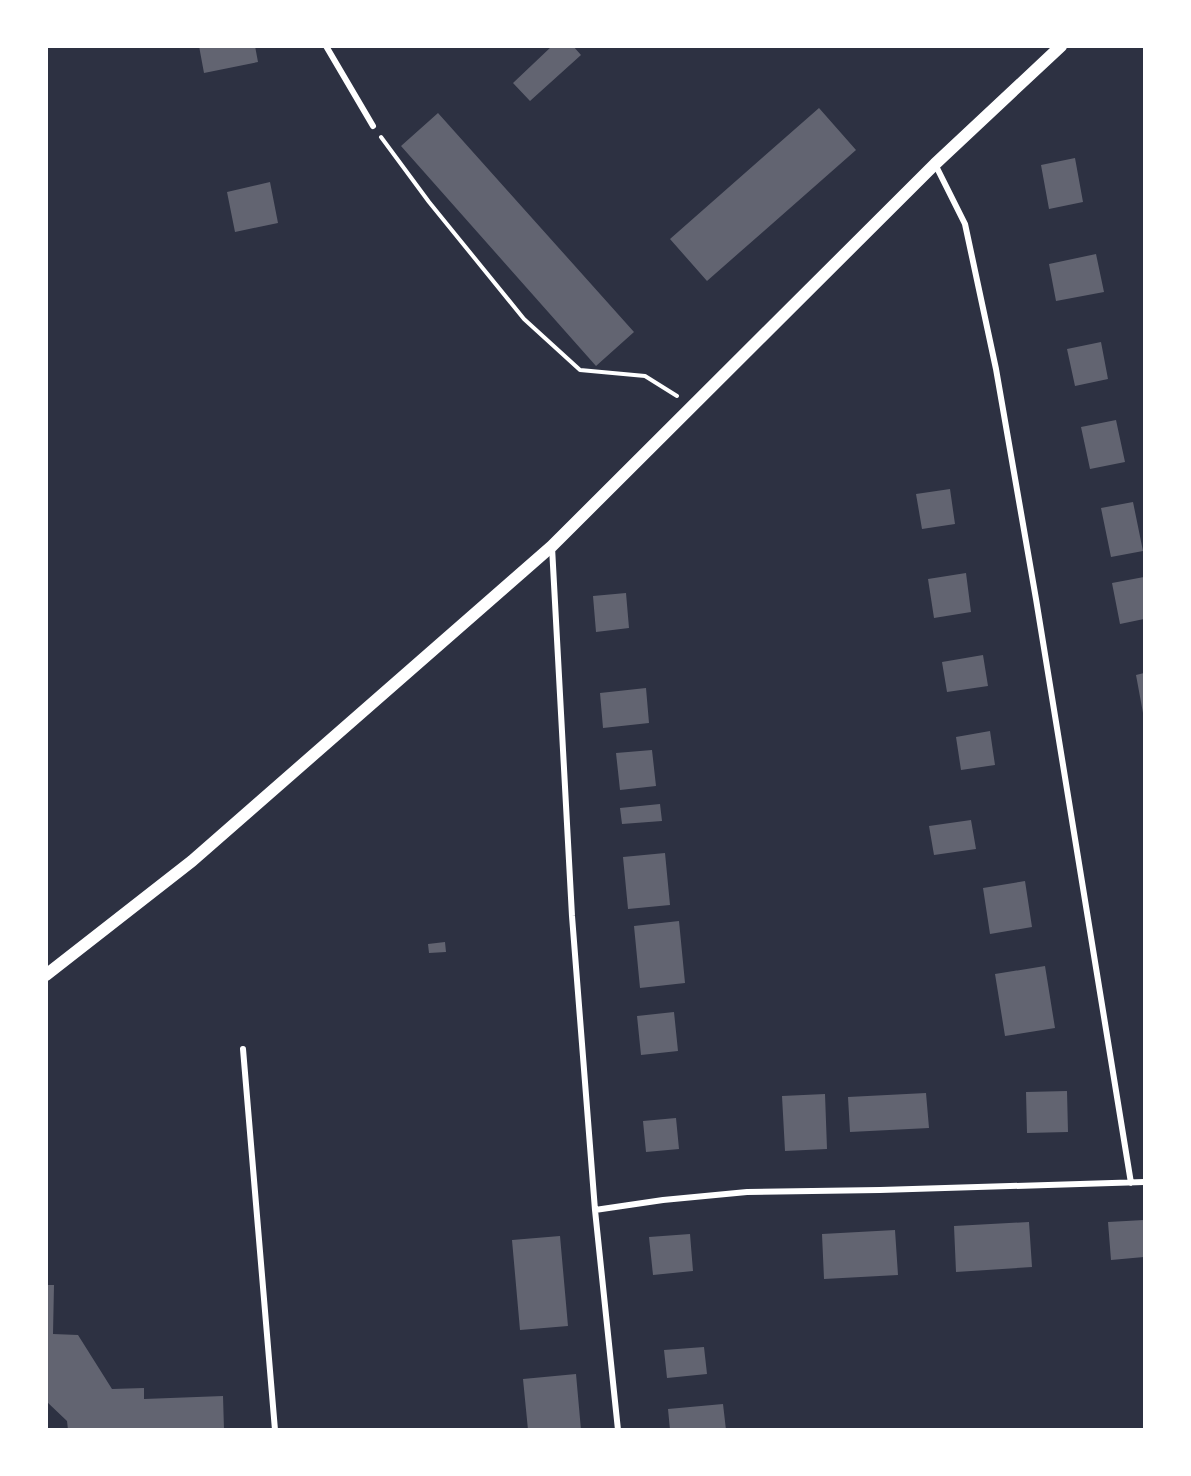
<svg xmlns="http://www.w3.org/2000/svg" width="1191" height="1476" viewBox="0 0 1191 1476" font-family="Lato,sans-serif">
<rect width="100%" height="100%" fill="#2d3142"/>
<!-- building -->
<path fill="#626471" d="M199,46H255L258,62L204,73Z
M552,46H573L581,55L530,101L513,83Z
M819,108L856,150L707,281L670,239Z
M438,113L634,332L596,366L401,146Z
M1075,158L1083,202L1049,209L1041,165Z
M270,182L278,223L235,232L227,192Z
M1096,254L1104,292L1056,301L1049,264Z
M1101,342L1108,379L1075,386L1067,349Z
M1116,420L1125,462L1090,469L1081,427Z
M950,489L955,524L922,529L916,494Z
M1133,502L1143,551L1111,557L1101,508Z
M966,573L971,612L934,618L928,579Z
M1144,577V619L1120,624L1112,583Z
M626,593L629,628L596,632L593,596Z
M983,655L988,686L947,692L942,662Z
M1144,673V713H1143L1136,675Z
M646,688L649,723L603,728L600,693Z
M990,731L995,765L961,770L956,737Z
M652,750L656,786L620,790L616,753Z
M660,804L662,821L622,824L620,808Z
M971,820L976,849L934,855L929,826Z
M665,853L670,905L628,909L623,857Z
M1025,881L1032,927L990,934L983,888Z
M679,921L685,983L640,988L634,926Z
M445,942L446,952L429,953L428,944Z
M1045,966L1055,1028L1005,1036L995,974Z
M674,1012L678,1051L641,1055L637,1016Z
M1067,1091L1068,1132L1027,1133L1026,1092Z
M926,1093L929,1128L850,1132L848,1097Z
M825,1094L827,1149L785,1151L782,1096Z
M676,1118L679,1149L646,1152L643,1121Z
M1144,1220V1257L1111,1260L1108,1222Z
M1029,1222L1032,1267L956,1272L954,1226Z
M895,1230L898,1275L824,1279L822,1234Z
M690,1234L693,1271L653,1275L649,1237Z
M560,1236L568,1326L520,1330L512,1240Z
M46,1285H54L53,1334L78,1335L112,1389L144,1388V1399L223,1396L224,1430H68L67,1421L46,1401Z
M704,1347L707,1374L667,1378L664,1350Z
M576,1374L581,1430H528L523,1379Z
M723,1404L726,1430H670L668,1409Z"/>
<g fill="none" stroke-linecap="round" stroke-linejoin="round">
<!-- path -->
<path stroke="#fff" stroke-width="4" d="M381,137L429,202L524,319L580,370L645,376L677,396"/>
<!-- minor -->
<path stroke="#fff" stroke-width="6" d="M326,46L373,126
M935,164L965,224L996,369L1036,599L1131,1183
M552,547L572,916L595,1210L618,1430
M243,1049L275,1430
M595,1210L663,1200L747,1192L880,1190L1144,1182"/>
<!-- secondary -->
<path stroke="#fff" stroke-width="12" d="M46,975L192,861L552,546L935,164L1061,46"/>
</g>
<!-- border -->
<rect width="1191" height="1476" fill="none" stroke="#ffffff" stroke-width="96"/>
</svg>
